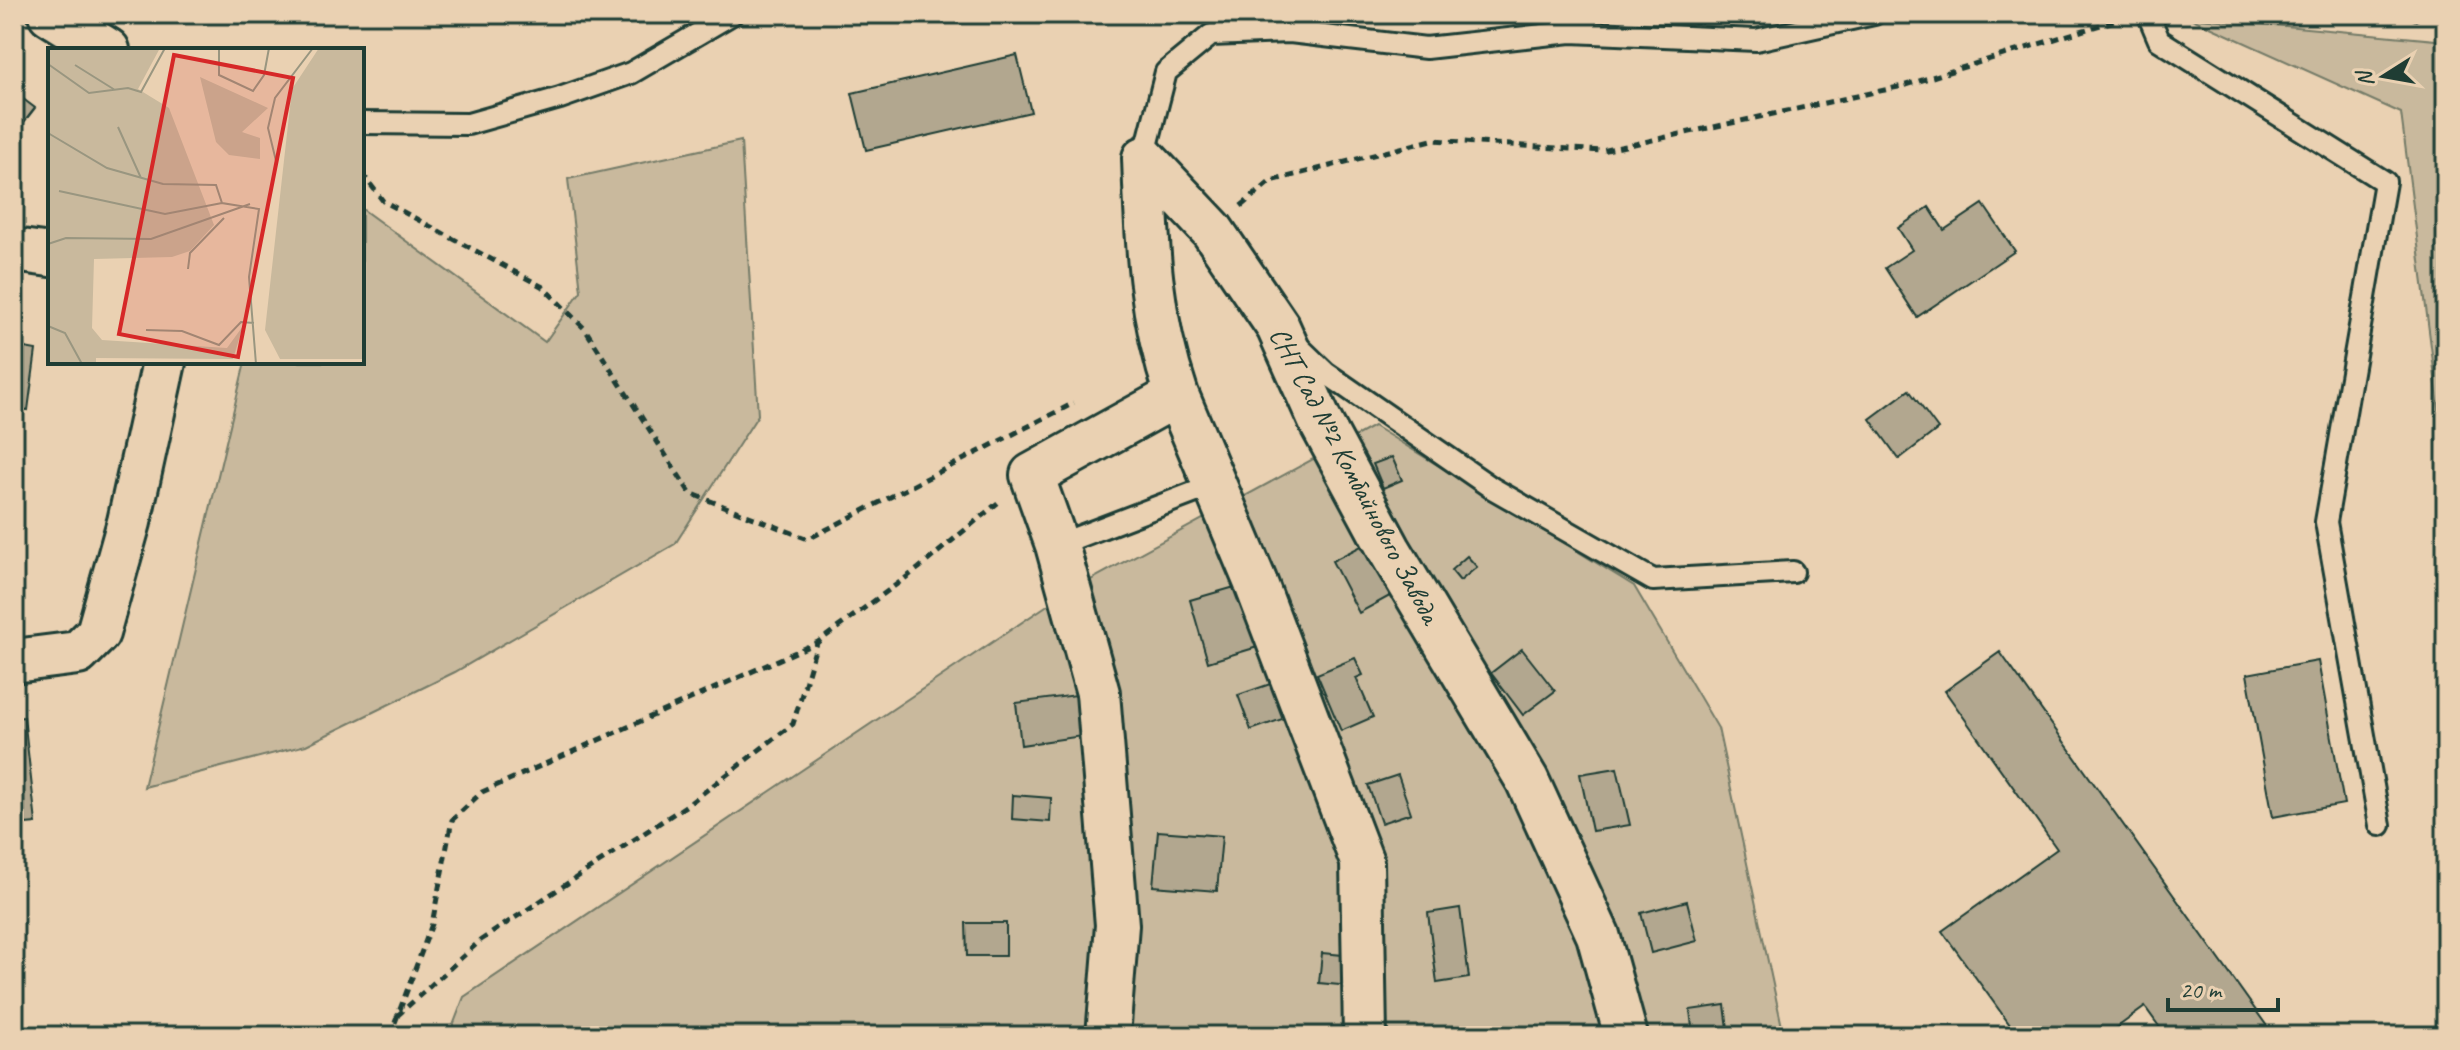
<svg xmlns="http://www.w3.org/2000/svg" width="2460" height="1050" viewBox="0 0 2460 1050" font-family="Caveat,sans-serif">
<rect width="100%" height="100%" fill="#ead1b2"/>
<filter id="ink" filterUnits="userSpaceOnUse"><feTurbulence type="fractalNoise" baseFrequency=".0125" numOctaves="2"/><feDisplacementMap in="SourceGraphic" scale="16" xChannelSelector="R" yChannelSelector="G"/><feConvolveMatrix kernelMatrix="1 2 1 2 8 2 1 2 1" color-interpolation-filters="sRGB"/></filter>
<g filter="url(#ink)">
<!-- green -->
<path fill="#c9b99d" stroke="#747b68" stroke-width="2" d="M2188,17L2446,41V463L2401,113Z
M741,141L758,415L675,544L455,672L306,745L144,787L245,362H362V209L545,342L581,291L568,179Z
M1374,426L1634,586L1718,728L1784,1036H449L464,997L1061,596Z"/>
<!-- building -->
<path fill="#b2a78f" stroke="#1f3d34" stroke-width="2" d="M1017,55L1031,112L866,150L852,93Z
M14,92L35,108L14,135Z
M1983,204L2015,251L1917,317L1885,268L1912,250L1898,228L1929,207L1944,230Z
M14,346L36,350L28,410L14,408Z
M1909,390L1938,429L1899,459L1870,419Z
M1392,457L1402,480L1383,488L1373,464Z
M1371,541L1397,592L1359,613L1332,561Z
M1467,556L1477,567L1460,581L1451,570Z
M1245,584L1264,645L1208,662L1190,600Z
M1522,649L1555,691L1523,715L1491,673Z
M2000,652L2274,1036H2166L2145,1007L2105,1036H2018L1942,931L2057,849L1945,691Z
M1355,658L1363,675L1356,678L1373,717L1341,731L1317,674Z
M2318,661L2344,804L2273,817L2247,674Z
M1276,682L1288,717L1251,730L1238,695Z
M1076,695L1082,736L1021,745L1016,703Z
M24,717L36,823L14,825V718Z
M1617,768L1630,825L1592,831L1580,774Z
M1398,775L1411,813L1381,823L1368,785Z
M1013,795L1051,798L1050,822L1012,819Z
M1158,831L1222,836L1217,891L1153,886Z
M1687,901L1697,941L1651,953L1641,913Z
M1460,908L1469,978L1437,983L1428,913Z
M966,923H1006V956H967Z
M1322,953L1353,956L1350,986L1319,983Z
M1725,1005L1729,1036H1693L1690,1010Z"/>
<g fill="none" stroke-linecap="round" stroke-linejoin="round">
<defs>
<path id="service" d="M2148,14L2159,40L2385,182L2326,522L2380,825
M362,123L468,124L560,98L631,73L732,14
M1144,158L1166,72L1211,35L1290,32L1426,48L1571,32L1756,40L1874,14
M1300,348L1326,373L1492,488L1653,580L1793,572
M1057,545L1214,485"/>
<path id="minor" d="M50,14L108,50
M1144,158L1212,230L1278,327L1320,421L1389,549L1527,780L1598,935L1626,1036
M14,250L50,255
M1177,395L1255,581L1362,862L1365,1036
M14,661L78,653L98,633L129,522L164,362
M1108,1036L1117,925L1098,693L1057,545L1032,475L1177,395C1149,313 1147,243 1144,158"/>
</defs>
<!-- service casing -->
<use href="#service" stroke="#1f3d34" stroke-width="26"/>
<!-- minor casing -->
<use href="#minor" stroke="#1f3d34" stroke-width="48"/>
<!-- path -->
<path stroke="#1f3d34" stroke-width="5" stroke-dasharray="8 6" stroke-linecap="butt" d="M2400,14L2416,19L2424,14
M362,173L383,201L543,287L585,329L690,493L808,539L1074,403
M1241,206L1271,181L1432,140L1602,151L1903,86L2123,18
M397,1016L481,940L690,803L793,724L817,643
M390,1036L432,924L452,820L482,792L818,642L919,568L1000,501"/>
<!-- service -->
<use href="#service" stroke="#ead1b2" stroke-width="20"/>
<!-- minor -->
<use href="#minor" stroke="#ead1b2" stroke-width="42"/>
</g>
</g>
<g text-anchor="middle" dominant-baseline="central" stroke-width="8" stroke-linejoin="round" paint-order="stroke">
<!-- street labels -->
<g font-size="28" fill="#1f3d34" stroke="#ead1b2">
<text transform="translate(1355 475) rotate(62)">СНТ Сад №2 Комбайнового Завода</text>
</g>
</g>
<!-- overview -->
<g transform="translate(48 48)">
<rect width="316" height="316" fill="#ead1b2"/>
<path d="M0,0H112L90,41L121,60L166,177L142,203L124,209L46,211L44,280L54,292L179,300L195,278L185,311L48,310V316H0ZM271,0H316V311H232L217,282L244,41ZM152,29L220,60L194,84L212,90V111L181,107L168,94Z" fill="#c9b99d"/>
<path fill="none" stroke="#999680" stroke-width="2" d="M171,0V27L205,43L216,27L221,0M0,16L41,45L80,40L93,44L117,0M27,17L67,42M70,79L93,130M0,85L59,120L115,136L168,137L174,155L211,161L201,229L208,316M229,117L220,80L227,50L265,0M11,143L117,166L174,155M0,196L18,190L103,191L202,156M140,221L142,205L176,170M0,278L17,285L34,316M98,282L134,283L171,297L193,274L206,275"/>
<path fill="#d62828" fill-opacity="0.15" stroke="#d62828" stroke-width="4" d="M126,7L245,30L190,309L71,286Z"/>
<rect width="316" height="316" fill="none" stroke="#1f3d34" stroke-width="4"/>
</g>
<!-- margin -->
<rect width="2460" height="1050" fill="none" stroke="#ead1b2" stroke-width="48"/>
<rect x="24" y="24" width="2412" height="1002" fill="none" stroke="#1f3d34" stroke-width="3" filter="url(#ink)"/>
<!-- north arrow -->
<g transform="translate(2384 76) rotate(259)" stroke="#ead1b2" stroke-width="6" paint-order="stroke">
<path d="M0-6L14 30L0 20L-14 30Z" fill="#1f3d34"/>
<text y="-12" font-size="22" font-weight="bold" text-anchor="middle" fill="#1f3d34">N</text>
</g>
<!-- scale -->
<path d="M2168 998v12h110v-12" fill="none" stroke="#1f3d34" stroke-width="4"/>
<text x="2180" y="998" font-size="24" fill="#1f3d34" stroke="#ead1b2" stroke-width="6" paint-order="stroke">20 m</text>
</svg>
